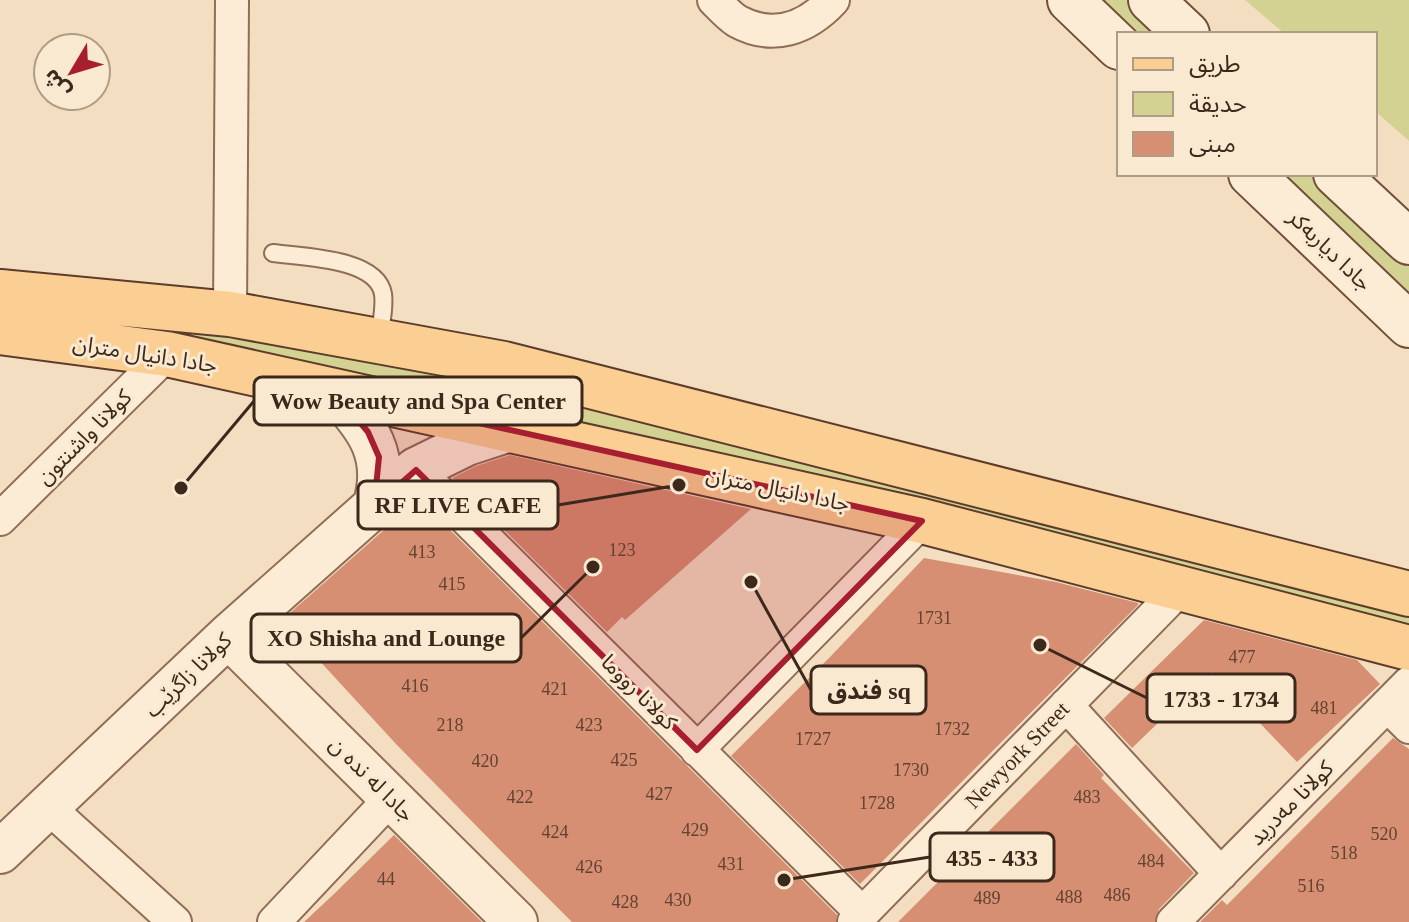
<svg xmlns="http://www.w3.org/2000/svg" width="1409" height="922" viewBox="0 0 1409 922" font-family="'Times New Roman','Noto Sans Arabic',serif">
<rect width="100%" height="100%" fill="#f3dec1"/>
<!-- green -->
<path fill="#d3d293" d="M1070,0H1151L1187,34H1119Z
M1245,0H1409V141L1375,111V34H1285Z
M1251,174H1336L1409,242V325Z
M50,299L316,333L1409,599V642L170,351Z"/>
<!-- building -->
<path fill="#d68f72" d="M510,455L751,509L625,620L622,617L607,632L452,478L476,466Z
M419,499L837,915L836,922H572L502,852L396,744L282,620Z
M924,558L1056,582L1138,603V605L860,884L731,756L831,656Z
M1204,620L1357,660L1380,684L1297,762L1211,672L1132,748L1104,718Z
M1393,738L1409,749V922H1200L1222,900L1227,905Z
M1076,744L1104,775L1101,778L1194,873L1159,909L1155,922H898Z
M394,835L482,922H304L335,893Z"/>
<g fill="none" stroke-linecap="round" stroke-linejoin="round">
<defs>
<path id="service" d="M273,253C303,257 377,258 383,294C385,308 381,324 379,338"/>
<path id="minor" d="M714,0C721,7 729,16 737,21C773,41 807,28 833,0
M230,314L232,0
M416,469L862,913
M0,519L167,354
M1066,705L1221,874
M1387,705L1409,727
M697,750L922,521
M49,808L175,922
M274,922L391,798
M854,922L1181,588
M1173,922L1409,683"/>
<path id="tertiary" d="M334,391C368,427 390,456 374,507
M228,636L516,922
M0,852L228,636L416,469L467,444L510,430"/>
<path id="secondary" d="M1070,0L1119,47
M1151,0L1187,34
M1251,174L1409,325
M1336,174L1409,242"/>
<path id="primary" d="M0,292L230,314L504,364L1409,594
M0,332L167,354L922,521L1409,648"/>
</defs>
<!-- service casing -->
<use href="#service" stroke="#8f6d56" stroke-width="20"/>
<!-- minor casing -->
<use href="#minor" stroke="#8f6d56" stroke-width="36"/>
<!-- tertiary casing -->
<use href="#tertiary" stroke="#8f6d56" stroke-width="46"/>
<!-- secondary casing -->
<use href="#secondary" stroke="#714e39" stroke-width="48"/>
<!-- primary casing -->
<use href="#primary" stroke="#5c3c2a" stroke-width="48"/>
<!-- service -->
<use href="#service" stroke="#fdecd5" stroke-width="16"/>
<!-- minor -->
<use href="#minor" stroke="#fdecd5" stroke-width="32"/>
<!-- tertiary -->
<use href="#tertiary" stroke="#fdecd5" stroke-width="42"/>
<!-- secondary -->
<use href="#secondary" stroke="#fdecd5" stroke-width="44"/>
<!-- primary -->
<use href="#primary" stroke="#fbce94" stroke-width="44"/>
</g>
<!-- marked area -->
<path fill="#a61e30" fill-opacity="0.2" stroke="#a61e30" stroke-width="6" stroke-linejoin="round" d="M334,391L922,521L697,750L416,470L374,507L379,457L368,432Z"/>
<g text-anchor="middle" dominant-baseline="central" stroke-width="6" stroke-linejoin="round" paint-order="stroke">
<!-- number labels -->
<g font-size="18" fill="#634232">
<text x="622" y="550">123</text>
<text x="422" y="552">413</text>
<text x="452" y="584">415</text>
<text x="934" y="618">1731</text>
<text x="1242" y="657">477</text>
<text x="415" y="686">416</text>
<text x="555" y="689">421</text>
<text x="1324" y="708">481</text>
<text x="450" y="725">218</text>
<text x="589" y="725">423</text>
<text x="952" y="729">1732</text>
<text x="813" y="739">1727</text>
<text x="624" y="760">425</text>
<text x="485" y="761">420</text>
<text x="911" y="770">1730</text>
<text x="659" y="794">427</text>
<text x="520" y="797">422</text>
<text x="1087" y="797">483</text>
<text x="877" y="803">1728</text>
<text x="695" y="830">429</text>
<text x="555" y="832">424</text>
<text x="1384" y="834">520</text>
<text x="1344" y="853">518</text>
<text x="1151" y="861">484</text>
<text x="731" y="864">431</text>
<text x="589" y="867">426</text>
<text x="386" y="879">44</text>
<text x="1311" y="886">516</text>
<text x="1117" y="895">486</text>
<text x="1069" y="897">488</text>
<text x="987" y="898">489</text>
<text x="678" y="900">430</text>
<text x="625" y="902">428</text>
</g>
<!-- street labels -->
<g font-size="22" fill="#3d281c" stroke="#fae9d1">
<text transform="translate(1330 250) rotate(44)">جادا دیاربه‌كر</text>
<text transform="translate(145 354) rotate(9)">جادا دانيال متران</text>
<text transform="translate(84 437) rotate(-45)">كولانا واشنتون</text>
<text transform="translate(778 489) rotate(12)">جادا دانيال متران</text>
<text transform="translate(188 675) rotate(-44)">كولانا زاگرێب</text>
<text transform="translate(639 692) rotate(45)">كولانا رووما</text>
<text transform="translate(1017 755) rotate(-46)">Newyork Street</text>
<text transform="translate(372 779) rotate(45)">جادا له نده ن</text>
<text transform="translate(1291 803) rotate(-45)">كولانا مه‌درید</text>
</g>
</g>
<!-- callouts -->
<path fill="none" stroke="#3d281c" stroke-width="3" d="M181 488L254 401M679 485L558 505M593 567L521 638M751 582L811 690M1040 645L1147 698M784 880L930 857"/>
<g fill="#3d281c" stroke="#fae9d1" stroke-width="3">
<circle cx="181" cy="488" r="8"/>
<circle cx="679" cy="485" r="8"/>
<circle cx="593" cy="567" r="8"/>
<circle cx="751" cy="582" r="8"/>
<circle cx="1040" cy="645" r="8"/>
<circle cx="784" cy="880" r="8"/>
</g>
<g fill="#fae9d1" stroke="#3d281c" stroke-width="3">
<rect x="254" y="377" width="328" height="48" rx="8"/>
<rect x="358" y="481" width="200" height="48" rx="8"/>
<rect x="251" y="614" width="270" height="48" rx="8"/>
<rect x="811" y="666" width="115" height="48" rx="8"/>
<rect x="1147" y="674" width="148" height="48" rx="8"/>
<rect x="930" y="833" width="124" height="48" rx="8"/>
</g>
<g font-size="24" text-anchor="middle" font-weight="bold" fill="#3d281c">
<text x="418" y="409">Wow Beauty and Spa Center</text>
<text x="458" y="513">RF LIVE CAFE</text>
<text x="386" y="646">XO Shisha and Lounge</text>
<text x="869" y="699">فندق sq</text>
<text x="1221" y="707">1733 - 1734</text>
<text x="992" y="866">435 - 433</text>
</g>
<!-- legend -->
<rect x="1117" y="32" width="260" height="144" fill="#fae9d1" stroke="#ae9c89" stroke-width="2"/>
<rect x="1133" y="58" width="40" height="12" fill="#fbce94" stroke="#ae9c89" stroke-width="2"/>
<text x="1189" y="72" font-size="24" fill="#3d281c">طريق</text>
<rect x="1133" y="92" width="40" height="24" fill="#d3d293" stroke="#ae9c89" stroke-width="2"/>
<text x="1189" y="112" font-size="24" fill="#3d281c">حديقة</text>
<rect x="1133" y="132" width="40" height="24" fill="#d68f72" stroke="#ae9c89" stroke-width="2"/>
<text x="1189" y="152" font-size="24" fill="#3d281c">مبنى</text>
<!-- north arrow -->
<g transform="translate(72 72) rotate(232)"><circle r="38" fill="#fae9d1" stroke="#ae9c89" stroke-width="2"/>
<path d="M0-6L14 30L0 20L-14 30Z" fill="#a61e30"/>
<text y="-12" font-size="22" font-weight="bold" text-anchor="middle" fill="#3d281c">ش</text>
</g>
</svg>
